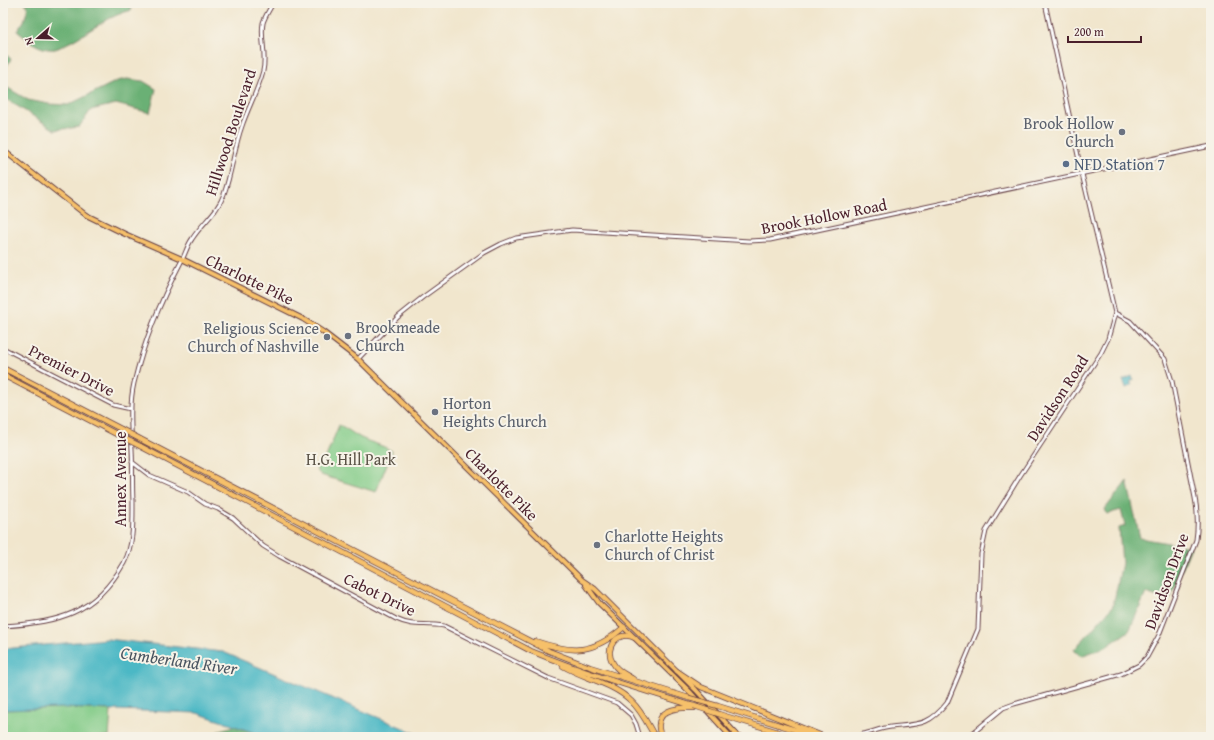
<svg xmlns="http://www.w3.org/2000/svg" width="1214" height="740" viewBox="0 0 1214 740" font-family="'Gentium Book Plus',serif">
<rect width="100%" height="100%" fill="#f7f3e8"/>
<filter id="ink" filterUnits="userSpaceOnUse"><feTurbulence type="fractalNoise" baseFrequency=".025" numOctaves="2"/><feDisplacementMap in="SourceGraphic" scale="8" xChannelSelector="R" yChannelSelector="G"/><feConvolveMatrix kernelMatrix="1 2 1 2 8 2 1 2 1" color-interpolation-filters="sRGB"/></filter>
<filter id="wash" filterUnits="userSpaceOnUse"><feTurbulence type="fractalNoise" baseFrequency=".012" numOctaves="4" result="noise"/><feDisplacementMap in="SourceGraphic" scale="16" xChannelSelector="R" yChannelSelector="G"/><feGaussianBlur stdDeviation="0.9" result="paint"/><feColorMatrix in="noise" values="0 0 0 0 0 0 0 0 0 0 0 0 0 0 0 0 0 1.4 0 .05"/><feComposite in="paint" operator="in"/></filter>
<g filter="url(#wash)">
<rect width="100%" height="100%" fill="#f1e6cd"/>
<!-- green -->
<path fill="#84cc89" stroke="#67765a" d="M339,425C347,428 353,434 361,438C371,443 383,445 392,451L376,492L321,475L317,471L316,464L322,467Z
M63,708L111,710L109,737H3V710Z"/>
<!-- forest -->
<path fill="#6bb075" stroke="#5a6850" d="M25,3H126L132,10C110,15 92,30 72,41C67,43 60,48 55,49C40,51 28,40 17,31L24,21L28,8Z
M3,52L11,59L3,72Z
M127,79L143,81L156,89L150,113L116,104L91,110L79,127L55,130L3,97V85L28,100L49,104L68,105L117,81Z
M1127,481L1140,538L1191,547L1169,601L1146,593L1129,631L1106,647L1081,656L1074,650L1113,606L1122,563L1119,528L1125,526L1121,510L1107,514L1105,509Z
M235,726L267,737H208L223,729Z"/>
<!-- water -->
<path fill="#4bb8c5" stroke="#4a6c78" d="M1132,376L1134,380L1130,382L1132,385L1126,388L1123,380Z
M107,639L223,652L415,733L419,737H267L197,713L63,708L3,710V649Z"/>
</g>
<g filter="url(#ink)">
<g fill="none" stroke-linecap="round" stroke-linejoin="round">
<defs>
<path id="minor" d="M3,348L113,405L131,409
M358,359L398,317L423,297L484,253L501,244L516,238L572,230L749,241L770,240L1211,146
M132,462L149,475L188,492L205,504L218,509L233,518L263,546L279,556L396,619C415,628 425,622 444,626L548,678L617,703L631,715L636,724L640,737
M3,626C58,623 95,614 124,563C134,544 133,521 133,501C132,484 133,466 132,449C131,427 129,405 134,383C144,341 161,300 181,262C185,255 187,246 192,239C202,223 218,212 224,194C232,172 234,148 242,126C248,108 258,90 263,71C267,55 260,38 263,23C265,16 270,9 273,3
M863,734C872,732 882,728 891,727C918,724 929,726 947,703L978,629L981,554L986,531L1020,476L1101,353L1108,339L1115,313L1082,174L1045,3
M968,737L1003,708L1014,704L1121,674L1139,665L1147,657L1159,635L1196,540C1198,526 1198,513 1195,498L1172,381L1165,359L1130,321L1115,313"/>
<path id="major" d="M3,150L86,215L125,234L182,259L303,319L323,332L358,359L582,580L595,589L696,690L738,736
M586,585L599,603L691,693L731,737"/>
<path id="highway" d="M3,368L121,429
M3,375L122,437
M140,439L549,651L590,667L689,698
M140,446L531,651C584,673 639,689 694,706
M535,641C573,654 593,654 624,627
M563,666C585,679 613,683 631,701C642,711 648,725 655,737
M677,671L701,687L825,737
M633,679C625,674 617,671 613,663C603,648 618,629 635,638
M718,706L815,736
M725,716L795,737
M661,737C660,733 658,728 659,724C660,708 682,707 694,708
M732,737L736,734
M737,737L738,736"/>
</defs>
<!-- minor casing -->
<use href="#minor" stroke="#633d43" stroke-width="5"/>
<!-- major casing -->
<use href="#major" stroke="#633d43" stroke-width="6"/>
<!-- highway casing -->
<use href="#highway" stroke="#633d43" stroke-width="6"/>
<!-- minor -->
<use href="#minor" stroke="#fff" stroke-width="3"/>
<!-- major -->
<use href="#major" stroke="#f6c06b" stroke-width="4"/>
<!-- highway -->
<use href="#highway" stroke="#f6c06b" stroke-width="4.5"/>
<defs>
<path id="highway-bridge" d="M121,429L140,439
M122,437L140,446
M689,698L718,706
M694,706L725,716"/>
</defs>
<!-- highway-bridge casing -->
<use href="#highway-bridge" stroke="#633d43" stroke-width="6" stroke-linecap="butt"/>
<!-- highway-bridge -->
<use href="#highway-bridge" stroke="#f6c06b" stroke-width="4.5"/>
</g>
</g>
<!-- markers -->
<g fill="#6b7280" stroke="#f7f3e8" stroke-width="1.5">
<circle cx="1122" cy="132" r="4"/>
<circle cx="348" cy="336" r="4"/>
<circle cx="327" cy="337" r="4"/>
<circle cx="435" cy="412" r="4"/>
<circle cx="597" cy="545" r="4"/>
</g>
<circle fill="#5c6f8a" stroke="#f7f3e8" stroke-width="1.5" cx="1066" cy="164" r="4"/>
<g text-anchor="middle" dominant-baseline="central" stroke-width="4" stroke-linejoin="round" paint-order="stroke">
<!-- worship labels -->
<g font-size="16" fill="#5b616d" stroke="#f7f3e8" text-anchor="start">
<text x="1114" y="123" text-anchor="end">Brook Hollow<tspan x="1114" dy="18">Church</tspan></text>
<text x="356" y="327">Brookmeade<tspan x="356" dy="18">Church</tspan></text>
<text x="319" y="328" text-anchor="end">Religious Science<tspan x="319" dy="18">Church of Nashville</tspan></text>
<text x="443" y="403">Horton<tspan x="443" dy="18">Heights Church</tspan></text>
<text x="605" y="536">Charlotte Heights<tspan x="605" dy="18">Church of Christ</tspan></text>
</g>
<!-- street labels -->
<g font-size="16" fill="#4a1f2b" stroke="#f7f3e8">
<text transform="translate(230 132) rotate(-72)">Hillwood Boulevard</text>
<text transform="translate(824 216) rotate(-11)">Brook Hollow Road</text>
<text transform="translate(250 279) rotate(26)">Charlotte Pike</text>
<text transform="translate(72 370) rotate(27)">Premier Drive</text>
<text transform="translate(1057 398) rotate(-57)">Davidson Road</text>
<text transform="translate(120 479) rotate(-90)">Annex Avenue</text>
<text transform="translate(502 484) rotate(45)">Charlotte Pike</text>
<text transform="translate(1166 581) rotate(-70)">Davidson Drive</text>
<text transform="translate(380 594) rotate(26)">Cabot Drive</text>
</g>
<!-- service labels -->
<g font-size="16" fill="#4e5e75" stroke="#f7f3e8" text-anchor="start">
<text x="1074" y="164">NFD Station 7</text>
</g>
<!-- park labels -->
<g font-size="16" fill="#5b5347" stroke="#f7f3e8">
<text x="351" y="459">H.G. Hill Park</text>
</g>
<!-- water labels -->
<g font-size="17" font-style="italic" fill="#4a5561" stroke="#f7f3e8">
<text transform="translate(179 660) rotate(8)">Cumberland River</text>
</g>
</g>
<!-- margin -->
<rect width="1214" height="740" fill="none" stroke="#f7f3e8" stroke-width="16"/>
<!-- north arrow -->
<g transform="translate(38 38) rotate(250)" stroke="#f7f3e8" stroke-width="3" paint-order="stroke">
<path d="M0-3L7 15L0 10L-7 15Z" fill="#4a1f2b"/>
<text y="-6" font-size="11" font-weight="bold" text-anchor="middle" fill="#4a1f2b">N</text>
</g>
<!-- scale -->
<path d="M1068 36v6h73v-6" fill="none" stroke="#4a1f2b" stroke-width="2"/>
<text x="1074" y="36" font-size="12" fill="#4a1f2b" stroke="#f7f3e8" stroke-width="3" paint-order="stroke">200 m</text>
</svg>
